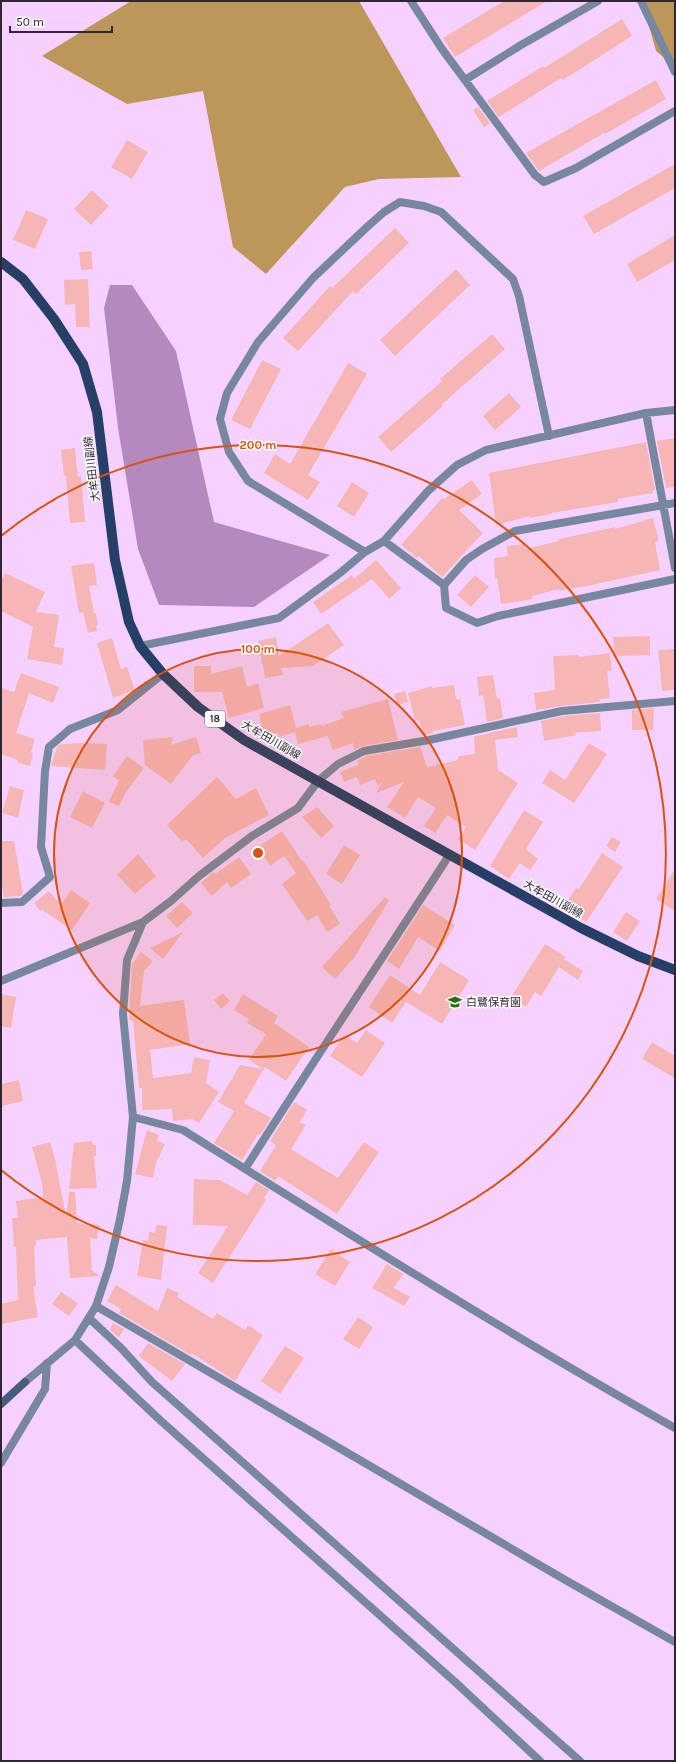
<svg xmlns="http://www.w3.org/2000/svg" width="676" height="1762" viewBox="0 0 676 1762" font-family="Karla,'Noto Sans JP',sans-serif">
<rect width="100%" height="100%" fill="#f6d1ff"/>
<!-- forest -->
<path fill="#bc9759" d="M131,1H359L461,177L379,179L345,187L266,274L233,247L203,91L127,104L42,56Z
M642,1H675V67L656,51Z"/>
<!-- water -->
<path fill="#b489bf" d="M110,285H132L176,351L214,522L330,555L254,607L159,605L138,549L118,428L104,308Z"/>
<!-- building -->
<path fill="#f5b6b5" d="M504,1H547L455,57L443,38Z
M622,19L632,36L563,80L561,78L499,117L487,101L543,66L544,68Z
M656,80L666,99L605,134L604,133L539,171L526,153Z
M478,107L490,123L484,127L473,110Z
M127,140L148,152L132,179L111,167Z
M675,164V188L594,234L583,216Z
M92,190L109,206L91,225L74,209Z
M26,210L48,219L35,249L13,240Z
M395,228L409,243L356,294L353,291L298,351L283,338L330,286L332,288Z
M675,235V260L637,282L627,264Z
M91,251L93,269L81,270L79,252Z
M456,269L470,285L395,356L380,340Z
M88,279L90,327H76L75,304L65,305L64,280Z
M492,334L505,349L441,405L443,406L391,452L378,437L442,381L440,379Z
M262,360L281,369L250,429L231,420Z
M348,363L367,374L308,475L320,482L308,500L264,473L275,454L290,464Z
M509,393L521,407L495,430L483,416Z
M675,438V487L666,488L657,441Z
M646,442L655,490H653V493L618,499V502L551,513L552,514L529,518V516L496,525L489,473Z
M75,448L78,477L81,476L85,522L70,523L66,475L64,476L61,450Z
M472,480L482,494L459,510L483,533L442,577L419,556L417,558L401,545L442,498L444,499Z
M352,482L369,493L354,517L337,506Z
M653,518L659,541L655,542L660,570L587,586L559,591V589L532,596L533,599L501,604L497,577L495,580L494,558L508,556L507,546L524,544L525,549L559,541V539L615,527V529Z
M376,560L401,588L389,599L372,579L321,614L313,602L352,575L354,579Z
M94,563L97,585L89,586L94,613H96L98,625L96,626L97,631L88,633L83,612L79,613L71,566Z
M5,573L45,592L36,612L59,615L54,647L64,648L62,665L27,659L33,627L1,611V582Z
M475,575L489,587L471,607L457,595Z
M328,623L344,645L313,666L281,668L283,675L265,678L264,668H262L263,667L258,641L276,637L279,656Z
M650,636V655L614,656L613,637Z
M112,638L121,669L127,667L135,690L113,698L97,643Z
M675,649V690L662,691L658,650Z
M610,653L612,671H607L610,698L599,699L600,702L561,706L536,710L534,693L555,690L553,656L579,655V657Z
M194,666H211V674L242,666L247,687L258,683L264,708L229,718L222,692H194Z
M21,673L59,687L53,703L29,693L16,733L35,739L31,752L33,753L30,766L18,763V760L1,754V688L14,692Z
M493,675L497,699L500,698L503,718L487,722L483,695L479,696L477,677Z
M454,685L456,699H460L465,725L433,731V733L422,736L419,720L415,721L408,693L432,686V688Z
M405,691L408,702L397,705L394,694Z
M388,699L398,740L363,746L354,750L353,743L333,750L328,736L298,744L295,732L279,737L278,733L264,736L259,714L290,705L296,728L309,724V727L321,724L322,726L344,718L341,712Z
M654,708L653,730H632V710Z
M600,713L601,731L573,733L577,735L544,741L541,721L563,716Z
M517,727L518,737L495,740L498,770L518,783L475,850L458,839L466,827L447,815L435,833L424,826L436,808L418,797L405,818L387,807L404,782L376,793L382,782L378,786L375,779L360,785L357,777L344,782L340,772L358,765L357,761L366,756L420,747L427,767L458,760V756L475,754L474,736L489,734V733Z
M173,737L171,745L196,737L201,753L193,755L171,784L145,765L143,740Z
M82,743L107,744L105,770L51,766L57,747L61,744Z
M589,743L607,754L574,803L542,783L550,770L565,780Z
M127,756L144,768L126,792L119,806L109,802L119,780L113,776Z
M217,777L236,799L256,788L269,815L225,838L203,858L186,839L182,842L167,825Z
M10,786L24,790L18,818L2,813Z
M83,791L105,803L92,828L70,817Z
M317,807L334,826L321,838L302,817Z
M524,810L543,822L526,849L538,859L530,870L520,863L509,879L490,866Z
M282,831L302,861L303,860L331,905H329L340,924L327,932L317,915L307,921L282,884L296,873L284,856L270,866L258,847Z
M612,837L621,842L615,852L606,846Z
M1,841H14L23,894L21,896L4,897L1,878Z
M344,845L360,855L342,884L326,874Z
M602,853L623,867L586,922L564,907L576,888L579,889Z
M138,854L156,876L135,894L117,875Z
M239,857L251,874L231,888L227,882L212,896L201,883L213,872L215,874Z
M675,869V911L656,899Z
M71,890L90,903L72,930L42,910L40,911L34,903L49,891L61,905Z
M385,897L389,900L354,958L335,979L322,967Z
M182,902L193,913L177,928L166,916Z
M423,905L455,925L440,951L418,937L399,969L387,961Z
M626,912L640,921L627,941L613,932Z
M183,932L163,959L150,948Z
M545,944L566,957L564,959L583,971L578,980L559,967L541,996L535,992L526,1007L511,997Z
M141,952L153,961L144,971L140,1006L184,1000L190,1044L150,1050L153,1078L191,1073L194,1057L210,1060L206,1083L219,1092L199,1123L192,1119L173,1121L172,1109L142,1110V1088H139L133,1021L129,1020L132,964Z
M440,962L469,980L442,1024L406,1002L392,1023L369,1007L390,975L420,995Z
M223,993L230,1001L221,1009L214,1000Z
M1,994L16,997L11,1028L1,1026Z
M243,994L278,1016L274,1023L309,1047L286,1081L265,1067L244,1103L271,1118L260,1135L258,1134L242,1160L214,1143L234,1111L218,1102L240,1065L263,1069L249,1060L266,1034L247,1023L249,1019L234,1010Z
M366,1030L385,1043L362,1077L330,1056L344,1035L357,1043Z
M652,1042L675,1056V1078L642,1059Z
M19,1080L23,1101L1,1106V1084Z
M294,1102L307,1110L300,1122L306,1125L291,1149L338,1178L364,1142L379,1152L337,1214L278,1176L275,1181L260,1171L276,1145L270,1141Z
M147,1130L159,1135L157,1141L165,1144L156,1163L153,1178L135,1174Z
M92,1141L93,1145H96V1156H94L97,1188L69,1189L74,1143Z
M50,1142L55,1159L66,1216L69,1192H75L77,1223L99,1225L97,1239L90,1238L92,1269H90L100,1276L70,1278L67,1237L36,1240V1246H34L36,1286L33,1287L38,1317L2,1324L1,1304L18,1300L16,1247H14L12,1218H18L16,1201L43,1197L42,1183L32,1147Z
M194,1179L220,1180L247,1195L256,1182L269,1190L264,1198L266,1200L213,1283L198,1273L228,1226L193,1225Z
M156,1225L167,1226L161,1280L137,1276L143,1240L148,1241L149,1232L155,1233Z
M331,1249L350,1262L335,1286L315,1274Z
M387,1264L403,1274L394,1288L410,1297L404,1306L372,1288Z
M116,1285L158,1311L167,1288L179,1293L177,1297L213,1319L217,1313L245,1330L248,1325L263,1335L235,1381L193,1354L191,1355L119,1313L121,1309L107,1301Z
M61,1292L78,1303L69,1316L52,1304Z
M358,1317L373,1327L359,1349L343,1339Z
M113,1323L124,1329L119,1337L110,1330Z
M148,1343L185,1364L172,1381L139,1356Z
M285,1346L304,1358L280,1394L261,1381Z"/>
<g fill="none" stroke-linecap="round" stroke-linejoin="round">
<!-- street -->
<path stroke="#7887a0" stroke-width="8" d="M411,1L442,49L535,175L544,182L576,168L675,111
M641,1L675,72
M465,80L521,45L598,1
M646,413L675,568
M384,541L444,585L446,608L477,623L498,616L675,579
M365,552L248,481L229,452L220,419L227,393L258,342L313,278L367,227L384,212L400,202L424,206L441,212L513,279L519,296L549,436
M444,585L466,560L482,549L515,531L675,503
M140,646L279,618L340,573L365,552L384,541L428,491L457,465L486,450L646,413L675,410
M1,903L22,902L50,877L41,847L45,771L49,747L70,729L118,710L163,674
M1,981L143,922L171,901L199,876L252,836L298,808L318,781L338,764L364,751L429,740L562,711L675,701
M133,1117L183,1130C346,1232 508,1334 675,1428
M245,1169C312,1063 382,959 450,854
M96,1306L567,1581L675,1642
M89,1318L121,1348L152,1382L580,1761
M75,1340L161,1421L454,1681L540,1761
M25,1382L75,1340L96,1306L109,1267L120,1219L127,1181L133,1117L123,1014L127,960L143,922
M1,1463L45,1389L47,1363"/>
<!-- secondary -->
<path stroke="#475d80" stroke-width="8" d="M1,1404L25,1382"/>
<!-- primary -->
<path stroke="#253f68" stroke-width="10" d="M1,262L23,279L54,319L83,364L97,412L115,560L129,622L140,646L163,674L198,707L244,740L581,928L638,956L675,970"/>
</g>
<!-- distance rings -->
<circle cx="258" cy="853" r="204" fill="#d65410" fill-opacity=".12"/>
<g fill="none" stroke="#d65410" stroke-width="2">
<circle cx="258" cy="853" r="204"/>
<path d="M1 536A408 408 0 1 1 1 1170"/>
</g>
<!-- icons -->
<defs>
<symbol id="school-bare" viewBox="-9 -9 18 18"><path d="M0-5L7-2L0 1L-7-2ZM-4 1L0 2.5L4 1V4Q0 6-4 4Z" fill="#2a7111" stroke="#fff" stroke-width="2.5" paint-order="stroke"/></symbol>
</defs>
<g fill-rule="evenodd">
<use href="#school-bare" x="445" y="992" width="20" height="20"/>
</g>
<g text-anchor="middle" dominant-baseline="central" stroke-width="3" stroke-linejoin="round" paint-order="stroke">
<!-- shield labels -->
<rect fill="#fff" stroke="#6f6672" stroke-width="1" x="205" y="711" width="20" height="16" rx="3"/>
<g font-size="10" font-weight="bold" fill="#312435">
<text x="215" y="719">18</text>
</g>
<!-- street labels -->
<g font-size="11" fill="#312435" stroke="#fff">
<text transform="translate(92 469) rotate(-97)">大牟田川副線</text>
<text transform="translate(271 740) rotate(30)">大牟田川副線</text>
<text transform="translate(553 899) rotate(29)">大牟田川副線</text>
</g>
<!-- poi labels -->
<g font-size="11" fill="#312435" stroke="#fff" text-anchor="start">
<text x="466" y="1002">白鷺保育園</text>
</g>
</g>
<circle cx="258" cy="853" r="6" fill="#d65410" stroke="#fff" stroke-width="2"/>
<g font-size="12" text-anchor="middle" font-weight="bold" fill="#d65410" stroke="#fff" stroke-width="3" stroke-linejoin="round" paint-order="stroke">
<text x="258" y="449">200 m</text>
<text x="258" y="653">100 m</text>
</g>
<!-- border -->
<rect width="676" height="1762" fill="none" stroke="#312435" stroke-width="4"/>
<!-- scale -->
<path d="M10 26v6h102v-6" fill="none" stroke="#312435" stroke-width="2"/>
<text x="16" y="26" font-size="12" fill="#312435" stroke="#ffffff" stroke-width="3" paint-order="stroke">50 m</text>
</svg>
